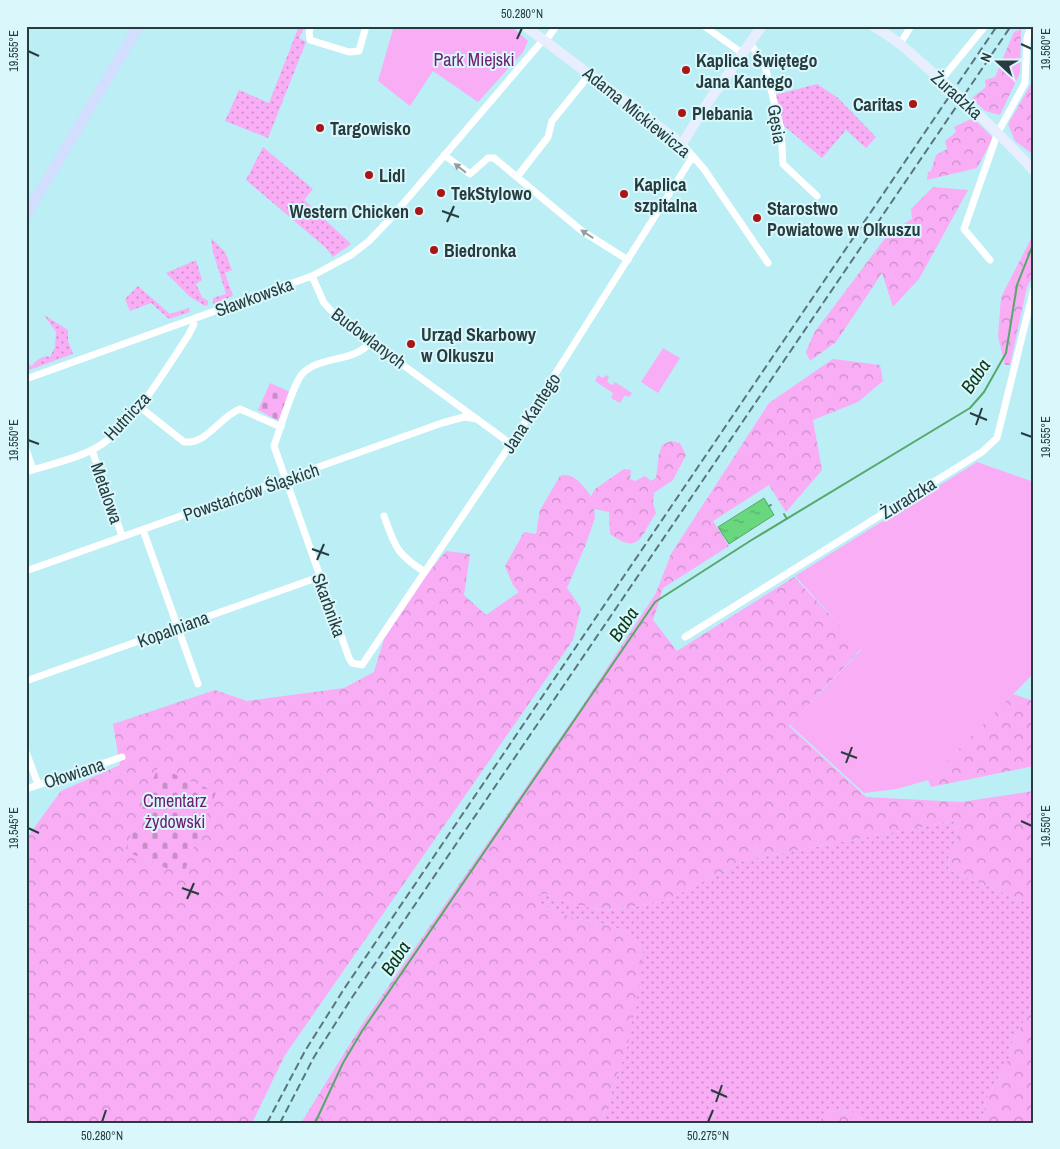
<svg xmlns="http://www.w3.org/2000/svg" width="1060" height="1149" viewBox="0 0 1060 1149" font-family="'Archivo Narrow',sans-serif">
<defs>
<pattern id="grass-dots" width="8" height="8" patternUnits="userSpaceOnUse" patternTransform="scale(1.25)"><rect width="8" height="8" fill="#f8adf5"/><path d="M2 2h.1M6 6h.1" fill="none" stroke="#c98ec8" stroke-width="1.8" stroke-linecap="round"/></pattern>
<pattern id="forest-crowns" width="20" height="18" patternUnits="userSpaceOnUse" patternTransform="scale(1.25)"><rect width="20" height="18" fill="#f8adf5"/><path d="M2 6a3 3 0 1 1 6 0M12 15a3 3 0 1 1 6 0" fill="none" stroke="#c98ec8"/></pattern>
<pattern id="cemetery-stones" width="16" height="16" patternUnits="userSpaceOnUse" patternTransform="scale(1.25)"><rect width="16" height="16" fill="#f8adf5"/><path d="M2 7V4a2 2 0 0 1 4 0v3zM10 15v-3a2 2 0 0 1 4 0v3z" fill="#c98ec8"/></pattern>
<pattern id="water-ripples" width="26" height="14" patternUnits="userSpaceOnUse" patternTransform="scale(1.25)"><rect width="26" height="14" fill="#69d77e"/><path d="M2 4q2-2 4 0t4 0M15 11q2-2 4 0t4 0" fill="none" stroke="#56b069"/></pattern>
</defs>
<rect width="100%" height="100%" fill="#bceef6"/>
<!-- grass -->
<path fill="url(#grass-dots)" d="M299,26H305L299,38L306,42L268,138L225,121L239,90L269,103Z
M817,84L838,98L876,137L866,148L846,130L822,158L783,125L775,95Z
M263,147L313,189L304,200L351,244L333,257L326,248L246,180Z
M211,238L225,252L232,270L225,273L233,296L213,304V298L226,294L213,252Z
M196,260L202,280L196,284L202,297L208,301V305L205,306L189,296L166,273Z
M138,286L170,314L189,308L190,312L169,319L151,303L130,311L125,299Z
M44,315L68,330V341L73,354L26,371V363L32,366C36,360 43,355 50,357L55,347L56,332Z
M954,821L958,839L948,859L949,870L1025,902L1034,903V1002L1013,1041L1009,1058L986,1100L982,1123H868L849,1110L825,1112L819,1123H601L627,1048L643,953L632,934L609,925L573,918L537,903L541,892L573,904L606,911L665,901L745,860Z"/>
<!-- forest -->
<path fill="url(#forest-crowns)" d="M1021,29L1020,73L1000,115L985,111L972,98L986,87L985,80L995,77L1014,32Z
M1034,79V155L1015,141L1008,124Z
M973,118L993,138L977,168L927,180L928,172L931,171L936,155L947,149L945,141L956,132L954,127Z
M933,187L968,190L919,279L893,307L882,273L836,342L810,361L806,352L814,333L889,233L912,219L911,209Z
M1034,233V274L1027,287L1010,365H1005L998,336L1001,297Z
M833,359L880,365L883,381L858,402L813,420L822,470L786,512L769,485L713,521L729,546L663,588L653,620L677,651L794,577L862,648L789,726L866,797L961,802L1034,791V903L1025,902L949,870L948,859L958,839L954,821L745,860L665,901L606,911L573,904L541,892L538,903L573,918L609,925L632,934L643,953L641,978L627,1048L601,1123H301L361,1026L584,703L656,593L671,554L769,403Z
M671,441L680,443L686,455L673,480L654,493L653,503L656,513C641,535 640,556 610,534L609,512L594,509L595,518L586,544L567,588L581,608L573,640L285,1055L252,1123H26V839L61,791L120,765L113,724L215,690L247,701L344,688L374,672L384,639L424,578L446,551L470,554L464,595L486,615L519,592L513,585L505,566L524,532L536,534L540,510L560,476C573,471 583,486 591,496L595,489L624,469L631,470L630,479L635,481L645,476L651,481L656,478L659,454L662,445Z
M1013,694L1034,701V766L931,787L928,780Z
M1034,1002V1123H982L986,1100L1009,1058L1013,1041Z
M849,1110L868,1123H819L825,1112Z"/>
<!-- cemetery -->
<path fill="url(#cemetery-stones)" d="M270,383L290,392L279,421L258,410Z
M158,767L216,792L183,875L125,851Z"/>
<!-- green -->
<path fill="#f8adf5" d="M394,26H511L528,41L523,52L478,102L433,71L410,106L378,81Z
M663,348L680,358L658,393L641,382Z
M598,375L603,378L606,375L609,377L607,382L612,385L615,382L632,393L629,397L625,395L620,403L611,398L613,393L595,381Z
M977,462L1034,482V673L928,780L897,789L864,793L790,725L862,649L795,576Z"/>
<!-- water -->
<path fill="url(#water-ripples)" stroke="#56a86b" d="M764,498L774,515L729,544L718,527Z"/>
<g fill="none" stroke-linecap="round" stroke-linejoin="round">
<!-- stream -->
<path stroke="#56a86b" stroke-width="2" d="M769,506L771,505
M784,514L787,519
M315,1123L343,1063L362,1031L655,602L750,541L970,408L984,392L1006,353L1017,285L1034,242"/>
<!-- street -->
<path stroke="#fff" stroke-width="7" d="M311,26L309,32L310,40L349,52L359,51L366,26
M704,26L742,53
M545,42L556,26
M750,43L765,66L781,129L783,164L817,196
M900,44L911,26
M941,80L985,26
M682,144L704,169L768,263
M444,155L470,174L488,158H494L582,231L628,260
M517,177L548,137L552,121L590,74
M990,260L964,229L998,132L1025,83L1027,38L1031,26
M312,276L324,303L336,316L511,444
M371,341C356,363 321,355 303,373C293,383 280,430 274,446L349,658L352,663L362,665L511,444L693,156
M26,379L312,276L351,255L369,241L390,219L543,40
M140,407L184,442C208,444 219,417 240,409L281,427
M26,449L33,470
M92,450L122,536
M26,472C48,465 72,460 92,450C131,431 164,371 188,336L194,324L193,319
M384,516C395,546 396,554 425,572
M143,530L198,684
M26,571L442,423L464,417L477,419
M685,637L982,452L997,438L1034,288
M26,681L319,577
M26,752L38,784
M26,789L122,757"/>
<!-- secondary -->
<path stroke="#e8eefe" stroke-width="10" d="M525,26L682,144L706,105L762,26
M873,26C895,38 913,55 931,71C967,103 1002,135 1034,171"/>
<!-- primary -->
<path stroke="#d1defe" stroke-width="11" d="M26,215L139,26"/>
<!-- rail -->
<path stroke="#58767b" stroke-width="2" stroke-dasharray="8 4" stroke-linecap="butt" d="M267,1123L305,1051L344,989L997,26
M280,1123L314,1057L353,996L1011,26"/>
</g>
<!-- one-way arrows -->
<defs><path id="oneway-solid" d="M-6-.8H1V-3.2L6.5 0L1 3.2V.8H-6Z" transform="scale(1.25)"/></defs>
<g fill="#949e9f">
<use href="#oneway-solid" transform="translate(460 168) rotate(-142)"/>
<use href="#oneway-solid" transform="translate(587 234) rotate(-147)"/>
</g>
<!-- ticks -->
<path fill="none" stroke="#283c3f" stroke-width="2" d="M517,39L522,28M1021,44L1032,49M28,51L39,56M442,211L459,217M447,222L454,206M970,413L987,420M976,425L982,408M1021,433L1032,437M28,440L39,444M312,549L329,555M317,560L324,544M841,752L857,758M846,763L852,747M1021,821L1032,826M28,828L39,833M182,888L199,894M187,899L194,883M711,1090L727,1097M716,1102L722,1085M102,1122L106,1110M708,1122L713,1110"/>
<!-- markers -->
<g fill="#a91615" stroke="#daf8fc" stroke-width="2">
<circle cx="686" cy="70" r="5"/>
<circle cx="913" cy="104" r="5"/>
<circle cx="682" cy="113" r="5"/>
<circle cx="320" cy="128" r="5"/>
<circle cx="369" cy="175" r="5"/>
<circle cx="441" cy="193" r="5"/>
<circle cx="624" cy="194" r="5"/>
<circle cx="419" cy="211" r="5"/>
<circle cx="757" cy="218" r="5"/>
<circle cx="434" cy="250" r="5"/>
<circle cx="411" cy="344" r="5"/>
</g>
<g text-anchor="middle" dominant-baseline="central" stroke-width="4" stroke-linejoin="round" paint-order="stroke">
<!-- park labels -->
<g font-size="18" fill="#701c70" stroke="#daf8fc">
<text x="474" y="59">Park Miejski</text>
<text x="175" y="800">Cmentarz<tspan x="175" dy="21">żydowski</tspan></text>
</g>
<!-- poi labels -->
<g font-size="18" font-weight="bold" fill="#283c3f" stroke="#daf8fc" text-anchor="start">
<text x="696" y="60">Kaplica Świętego<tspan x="696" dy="21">Jana Kantego</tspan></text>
<text x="903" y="104" text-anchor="end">Caritas</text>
<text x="692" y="113">Plebania</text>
<text x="330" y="128">Targowisko</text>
<text x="379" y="175">Lidl</text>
<text x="634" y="184">Kaplica<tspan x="634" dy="21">szpitalna</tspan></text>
<text x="451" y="193">TekStylowo</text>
<text x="767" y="208">Starostwo<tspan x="767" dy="21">Powiatowe w Olkuszu</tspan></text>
<text x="409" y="211" text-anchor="end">Western Chicken</text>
<text x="444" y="250">Biedronka</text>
<text x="421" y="334">Urząd Skarbowy<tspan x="421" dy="21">w Olkuszu</tspan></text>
</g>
<!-- street labels -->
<g font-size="18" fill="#283c3f" stroke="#daf8fc">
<text transform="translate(957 95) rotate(42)">Żuradzka</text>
<text transform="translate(637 112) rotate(39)">Adama Mickiewicza</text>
<text transform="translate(777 124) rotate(81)">Gęsia</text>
<text transform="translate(254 297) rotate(-20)">Sławkowska</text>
<text transform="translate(369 338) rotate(37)">Budowlanych</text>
<text transform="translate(531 413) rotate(-57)">Jana Kantego</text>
<text transform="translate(127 416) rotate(-47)">Hutnicza</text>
<text transform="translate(251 492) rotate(-19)">Powstańców Śląskich</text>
<text transform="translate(107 493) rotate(71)">Metalowa</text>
<text transform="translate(908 498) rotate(-32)">Żuradzka</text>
<text transform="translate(329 605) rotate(70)">Skarbnika</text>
<text transform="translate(173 629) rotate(-20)">Kopalniana</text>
<text transform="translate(74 773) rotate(-18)">Ołowiana</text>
</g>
<!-- water labels -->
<g font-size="19" font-style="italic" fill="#0a3816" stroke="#daf8fc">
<text transform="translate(975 376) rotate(-56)">Baba</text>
<text transform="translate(623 624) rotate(-56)">Baba</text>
<text transform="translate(395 958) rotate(-56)">Baba</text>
</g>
</g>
<!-- border -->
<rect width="1060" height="1149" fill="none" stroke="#daf8fc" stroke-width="55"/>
<!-- north arrow -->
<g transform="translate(998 62) rotate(291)" stroke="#daf8fc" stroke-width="4" paint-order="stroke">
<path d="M0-4L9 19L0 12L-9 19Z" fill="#283c3f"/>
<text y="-8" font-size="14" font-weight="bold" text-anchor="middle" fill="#283c3f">N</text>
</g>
<rect x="28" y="28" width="1004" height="1094" fill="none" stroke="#283c3f" stroke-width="2"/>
<g font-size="12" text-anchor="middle" fill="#283c3f">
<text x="522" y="18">50.280°N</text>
<text transform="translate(1046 49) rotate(-90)" y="4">19.560°E</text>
<text transform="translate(14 51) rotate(-90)" y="4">19.555°E</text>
<text transform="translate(1046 437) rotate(-90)" y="4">19.555°E</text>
<text transform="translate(14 440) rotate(-90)" y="4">19.550°E</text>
<text transform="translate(1046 826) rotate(-90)" y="4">19.550°E</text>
<text transform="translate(14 828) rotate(-90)" y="4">19.545°E</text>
<text x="102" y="1140">50.280°N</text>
<text x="708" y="1140">50.275°N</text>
</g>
</svg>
